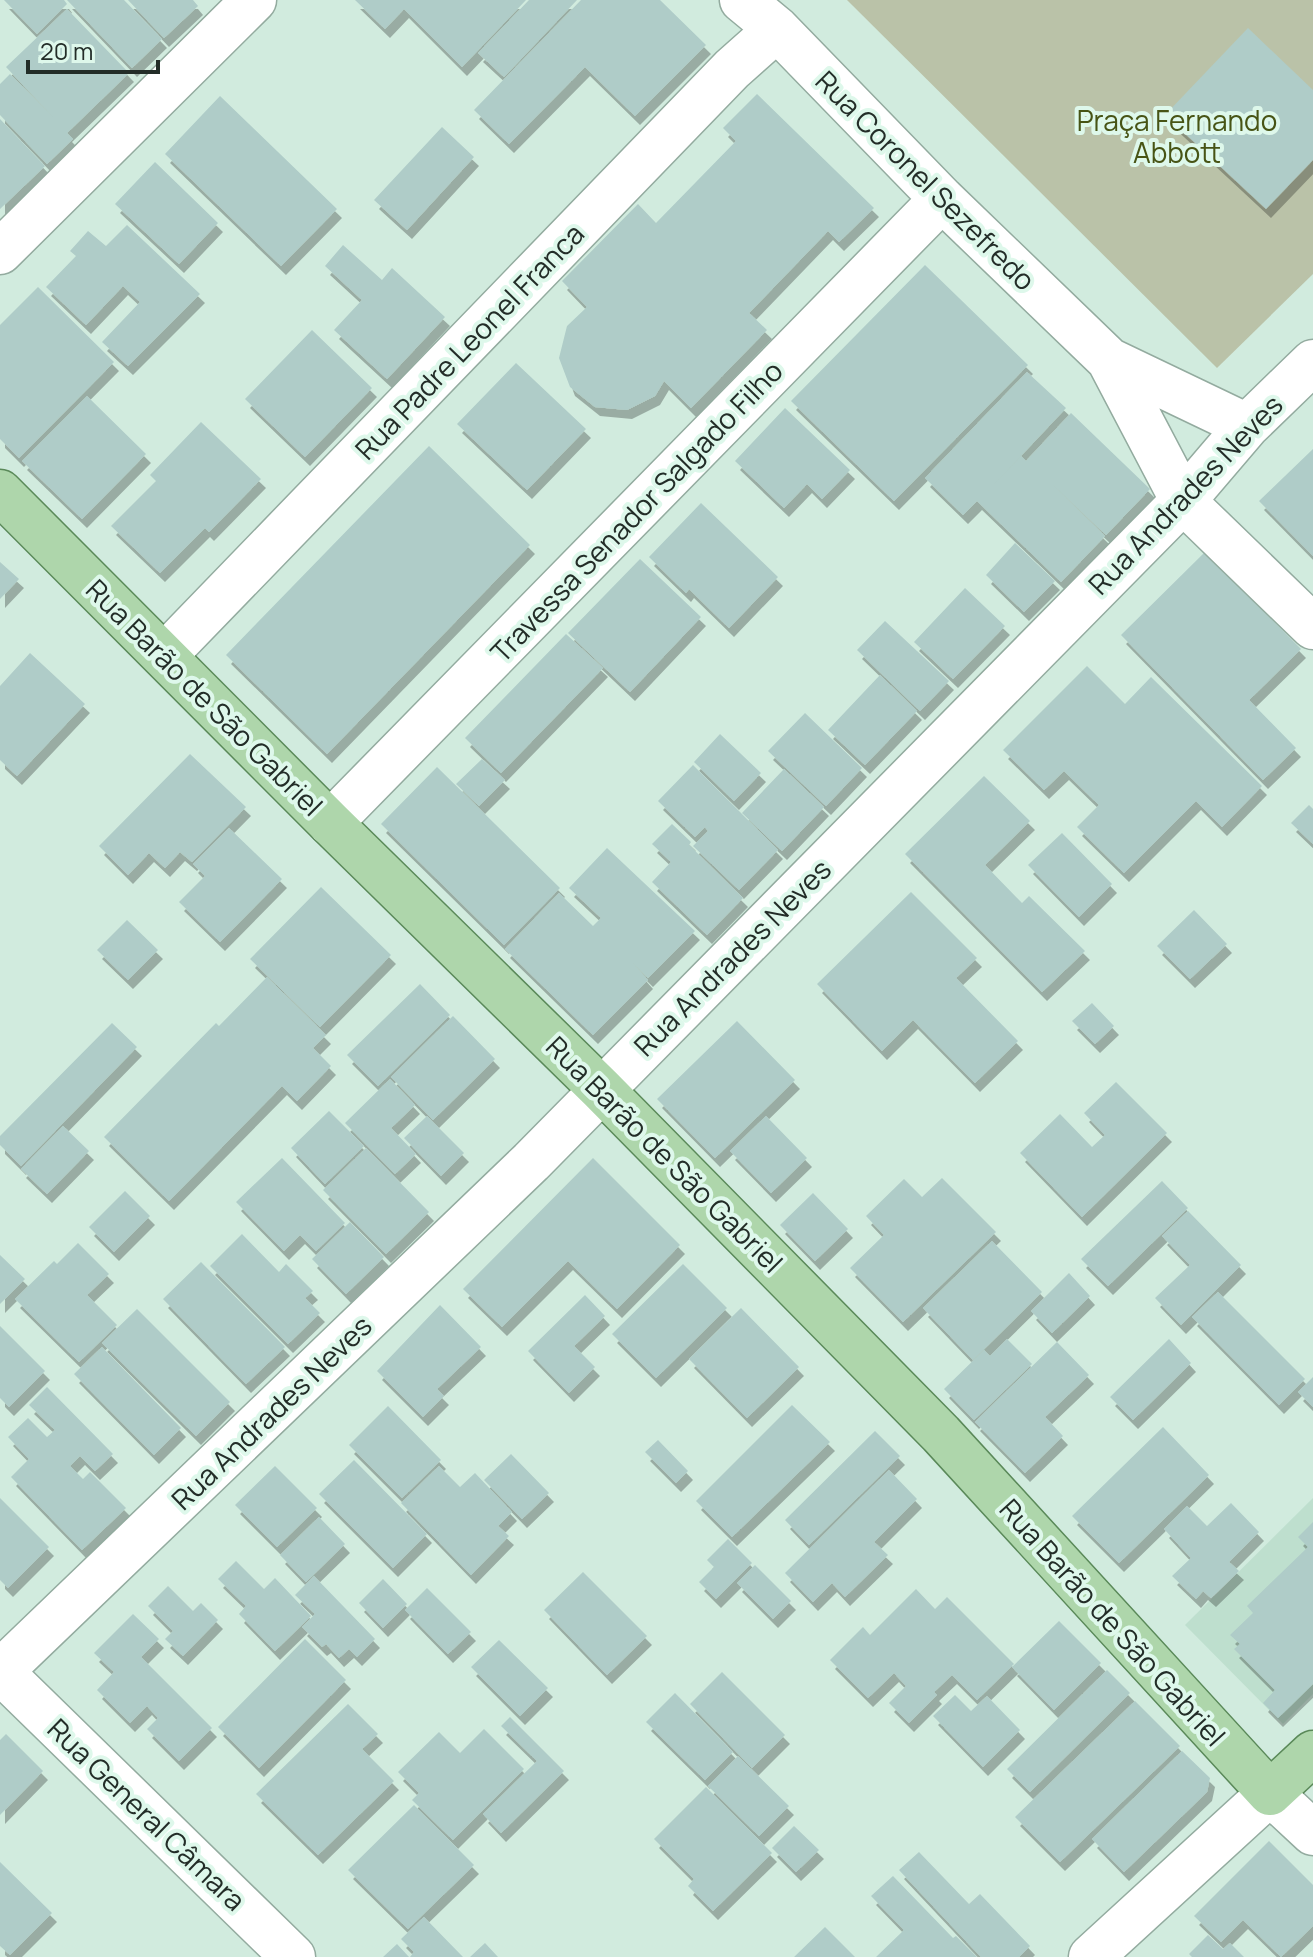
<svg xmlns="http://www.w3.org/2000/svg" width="1313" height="1957" viewBox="0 0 1313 1957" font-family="Manrope,sans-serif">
<defs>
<filter id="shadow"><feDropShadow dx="5" dy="9" stdDeviation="0" flood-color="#0004"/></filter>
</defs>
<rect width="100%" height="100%" fill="#d1ebde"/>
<!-- built -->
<path fill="#bedfce" d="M1313,1498V1694L1283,1724L1185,1625Z"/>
<!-- green -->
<path fill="#bac2a8" d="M847,0H1313V274L1217,368Z"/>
<!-- building -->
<path fill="#afccc8" filter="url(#shadow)" d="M4,0H64L67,4L37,34Z
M67,0H124L162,39L132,68Z
M128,0H193L198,6L164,38Z
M355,0H526L462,67L404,9L385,29Z
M529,0H577L504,77L478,53Z
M581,0H660L706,45L635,116L585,67L509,144L474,110Z
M67,9L129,73L67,133L73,139L47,164L0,115V84L10,74L53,117L6,67Z
M1248,28L1313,90V160L1266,209L1165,115Z
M757,94L874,208L839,242L828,231L749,313L767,330L691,408L664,381L655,396L627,410L595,407L570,387L559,358L567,326L587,307L562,281L638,204L656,223L736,141L723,128Z
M220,96L337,209L281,266L165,154Z
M0,119L45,166L0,209Z
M442,127L474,157L407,230L374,200Z
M155,162L218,223L179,264L115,204Z
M127,225L200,294L128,366L102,342L140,302L123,286L86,325L46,287L76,256L70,251L88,231L106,246Z
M343,245L382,280L392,268L445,317L387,379L334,330L362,300L325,266Z
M925,265L1028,365L894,501L791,401Z
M38,287L114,362L19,458L0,439V325Z
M312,330L372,388L305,457L245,399Z
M516,363L586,429L527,490L457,424Z
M1027,372L1066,408L988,491L1021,456L1026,461L1071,413L1150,489L1106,535L1052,484L1105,536L1061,582L977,501L963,515L925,478Z
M87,396L146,454L82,519L22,461Z
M785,408L850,470L822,499L807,484L784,508L735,461Z
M201,422L261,479L209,532L205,528L160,573L111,526L156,481L150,475Z
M429,446L530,545L327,754L226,655Z
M1313,449V556L1259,501Z
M701,503L778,577L729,628L689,589L686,593L649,557Z
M1015,543L1055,581L1024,612L986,575Z
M1205,552L1301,649L1249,700L1296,748L1263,780L1121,635Z
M640,559L701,617L630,692L568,633Z
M0,562L19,579L0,599Z
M965,588L1005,626L953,679L914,642Z
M885,621L949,681L920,711L857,650Z
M566,634L603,668L501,773L465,738Z
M30,653L85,704L17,776L0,760V686Z
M1087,666L1125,704L1151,677L1262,786L1222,827L1196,801L1124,873L1077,827L1099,805L1064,771L1044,790L1003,750Z
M880,675L917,711L865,765L828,730Z
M805,713L862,768L826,806L768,751Z
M720,734L761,773L734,801L694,762Z
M190,754L246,807L192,862L180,852L165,868L149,853L128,875L99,846Z
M482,759L505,780L479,806L456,784Z
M693,765L778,850L739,890L693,846L708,831L705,827L695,837L658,801Z
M437,767L560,888L504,945L381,824Z
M784,769L824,807L782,851L742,813Z
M984,776L1030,821L985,865L1022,903L1029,896L1085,951L1042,992L905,854Z
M1309,805L1313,809V844L1291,823Z
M672,824L691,842L689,845L743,898L707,935L652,882L671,862L652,844Z
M229,828L282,879L220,942L179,902L205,876L193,864Z
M1062,833L1112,884L1079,917L1028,865Z
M607,848L695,931L648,978L633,963L648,980L593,1035L505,949L559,893L593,926L601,918L569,888Z
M321,887L391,955L320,1027L250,959Z
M911,892L977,958L956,978L1018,1041L975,1083L913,1020L882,1051L817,984Z
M1194,910L1227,944L1190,979L1157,946Z
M127,920L158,950L128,980L97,950Z
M267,977L326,1035L313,1048L331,1066L297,1101L282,1086L169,1201L104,1137L216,1023L219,1026Z
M420,984L450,1015L378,1086L347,1055Z
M1092,1003L1114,1026L1095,1044L1072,1021Z
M453,1016L495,1059L433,1120L391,1077Z
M737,1021L795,1080L715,1158L657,1099Z
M112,1023L137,1047L21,1166L0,1145V1136Z
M390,1079L415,1105L391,1128L416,1154L395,1174L345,1123Z
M1116,1082L1167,1133L1082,1217L1020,1153L1060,1114L1092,1147L1105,1135L1084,1113Z
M329,1111L364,1146L325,1184L291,1148Z
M427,1116L464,1153L441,1176L404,1138Z
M766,1116L807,1158L771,1193L730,1151Z
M63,1126L89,1151L47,1194L21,1169Z
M366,1148L429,1212L386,1254L323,1190Z
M282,1158L345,1223L316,1251L300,1235L284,1251L236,1202Z
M593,1158L680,1245L617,1309L568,1261L502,1327L463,1289Z
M942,1178L996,1232L903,1322L850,1268L884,1235L866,1216L904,1179L922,1197Z
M1162,1181L1188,1208L1108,1286L1081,1259Z
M125,1191L150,1216L114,1252L89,1227Z
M813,1193L848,1229L815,1261L780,1225Z
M1188,1211L1241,1265L1181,1325L1155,1298L1190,1265L1162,1236Z
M350,1222L384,1257L346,1294L312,1259Z
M242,1234L279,1272L286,1264L313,1291L305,1298L320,1313L288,1344L210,1266Z
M992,1241L1042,1292L973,1360L923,1308Z
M78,1243L109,1274L87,1295L117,1325L79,1362L15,1299L54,1261L57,1264Z
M0,1255L25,1279L0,1304Z
M201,1262L285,1347L246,1384L163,1299Z
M683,1264L727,1308L656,1378L612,1334Z
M1069,1273L1090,1296L1052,1333L1031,1311Z
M1218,1292L1305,1379L1279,1405L1192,1317Z
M585,1295L605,1316L574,1346L595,1367L569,1393L528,1351Z
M440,1305L481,1347L437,1389L444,1396L423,1417L377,1371Z
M741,1308L799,1367L747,1418L689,1359Z
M137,1309L230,1402L196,1436L102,1343Z
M0,1326L45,1371L9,1407L0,1398Z
M1007,1339L1032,1364L974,1420L944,1389L984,1350L990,1356Z
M1169,1339L1191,1363L1133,1420L1110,1397Z
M1057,1342L1089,1375L1045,1417L1063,1436L1025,1473L975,1422Z
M102,1347L181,1428L154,1455L74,1374Z
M1313,1377V1407L1298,1392Z
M47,1387L113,1454L95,1471L80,1456L70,1466L83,1479L90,1472L126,1508L82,1550L11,1477L29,1459L8,1437L28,1418L47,1437L55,1430L29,1405Z
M792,1405L830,1442L732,1537L696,1501Z
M388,1406L441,1460L402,1498L349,1445Z
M1163,1427L1209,1475L1119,1563L1072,1516Z
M875,1431L900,1456L809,1545L785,1520Z
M658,1440L688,1471L676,1483L645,1452Z
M511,1454L549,1493L522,1519L484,1480Z
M354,1460L427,1534L393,1568L319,1494Z
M275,1466L317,1508L277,1547L235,1505Z
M439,1466L460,1487L475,1473L512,1512L498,1526L509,1536L471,1575L401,1503Z
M889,1470L917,1499L874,1542L888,1555L845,1597L832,1583L813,1602L785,1573Z
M0,1498L49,1547L8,1588L0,1580Z
M1231,1503L1259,1532L1229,1562L1239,1571L1211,1598L1203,1591L1196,1599L1172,1576L1191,1558L1164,1529L1187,1506L1207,1526Z
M319,1517L345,1544L306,1582L280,1555Z
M1313,1522V1684L1278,1718L1263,1703L1275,1690L1234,1649L1240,1644L1230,1635L1253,1613L1247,1606L1308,1547L1298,1537Z
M728,1539L752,1563L716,1599L699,1582L714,1567L707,1560Z
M236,1561L264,1589L275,1578L311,1616L275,1651L239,1614L246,1606L218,1579Z
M755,1565L791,1601L773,1619L737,1583Z
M583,1572L647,1636L607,1675L544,1610Z
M314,1576L375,1639L357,1657L349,1649L339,1658L326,1644L322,1647L302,1627L315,1614L295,1595Z
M383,1579L407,1604L383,1628L359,1603Z
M168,1586L193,1611L201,1603L218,1620L183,1656L165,1639L173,1631L148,1606Z
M427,1588L471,1632L448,1654L405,1610Z
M916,1589L935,1609L947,1597L1014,1664L977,1700L952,1675L934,1692L937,1695L909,1723L889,1703L906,1686L894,1673L868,1698L830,1660L863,1627L870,1635Z
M133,1614L159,1639L141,1657L212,1728L179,1761L147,1729L158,1718L147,1706L130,1723L97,1690L114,1672L94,1653Z
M1059,1621L1101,1663L1054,1710L1012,1667Z
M305,1639L346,1680L259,1768L218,1727Z
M499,1640L548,1688L520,1716L471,1667Z
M1107,1670L1130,1693L1030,1792L1007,1769Z
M722,1672L785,1735L752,1768L690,1704Z
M675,1693L733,1752L705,1780L646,1722Z
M955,1695L971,1711L987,1696L1020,1730L983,1767L933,1716Z
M1135,1701L1180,1746L1060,1862L1015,1817Z
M348,1704L378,1734L362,1749L394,1781L318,1855L256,1794Z
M510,1717L564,1771L501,1833L483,1814L537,1761L501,1726Z
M484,1729L524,1769L453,1840L412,1800L419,1793L398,1772L439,1732L460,1753Z
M6,1734L43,1771L0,1815V1740Z
M1182,1751L1210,1778L1207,1792L1124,1872L1092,1839Z
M738,1756L789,1806L759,1836L708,1786Z
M706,1787L772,1853L713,1911L688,1886L694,1879L654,1839Z
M414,1805L474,1865L408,1929L348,1870Z
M794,1826L819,1850L796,1872L772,1848Z
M1269,1841L1313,1885V1926L1281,1957L1243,1920L1221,1942L1194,1916Z
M919,1852L969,1904L980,1894L1030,1946L1019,1957H981L899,1870Z
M0,1862L52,1913L10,1955L0,1946Z
M893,1876L953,1938L956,1936L977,1957H876L904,1930L871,1896Z
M424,1917L463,1957H410L414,1952L401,1939Z
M825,1927L855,1957H794Z
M1208,1935L1223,1949L1230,1943L1244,1957H1192L1189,1954Z
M485,1943L498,1957H470Z
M397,1944L409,1957H383Z"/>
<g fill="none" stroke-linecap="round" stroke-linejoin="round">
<defs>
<path id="minor" d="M742,0L777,29L942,199L1109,360L1183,501L1313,627
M0,252L254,0
M1109,360L1247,426
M165,655L732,69L777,29
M330,823L942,199
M0,1671L293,1957
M0,1672L531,1162L1183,501L1247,426L1313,362
M1091,1957L1270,1793L1313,1833"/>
<path id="major" d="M0,492L330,823L601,1089L941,1434L1270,1793L1313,1753"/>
</defs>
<!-- minor casing -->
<use href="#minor" stroke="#93ab9f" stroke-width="47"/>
<!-- major casing -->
<use href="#major" stroke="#5a8959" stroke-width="47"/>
<!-- minor -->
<use href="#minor" stroke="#fff" stroke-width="44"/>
<!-- major -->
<use href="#major" stroke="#aed6ab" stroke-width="44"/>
</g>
<g text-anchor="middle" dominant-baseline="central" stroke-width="8" stroke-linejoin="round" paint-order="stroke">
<!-- park labels -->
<g font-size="28" fill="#475415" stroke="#def8eb">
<text x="1177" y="120">Praça Fernando<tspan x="1177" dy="32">Abbott</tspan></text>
</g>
<!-- street labels -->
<g font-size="28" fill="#232d28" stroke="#def8eb">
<text transform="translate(926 180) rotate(45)">Rua Coronel Sezefredo</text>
<text transform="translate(469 341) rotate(-46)">Rua Padre Leonel Franca</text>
<text transform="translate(1185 494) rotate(-46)">Rua Andrades Neves</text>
<text transform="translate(636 511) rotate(-46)">Travessa Senador Salgado Filho</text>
<text transform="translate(205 697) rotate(45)">Rua Barão de São Gabriel</text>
<text transform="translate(732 957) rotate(-45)">Rua Andrades Neves</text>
<text transform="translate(665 1154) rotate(45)">Rua Barão de São Gabriel</text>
<text transform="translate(271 1412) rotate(-44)">Rua Andrades Neves</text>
<text transform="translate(1113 1622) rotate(48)">Rua Barão de São Gabriel</text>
<text transform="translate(147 1814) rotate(44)">Rua General Câmara</text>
</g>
</g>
<!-- scale -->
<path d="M28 60v12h130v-12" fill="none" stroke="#232d28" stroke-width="4"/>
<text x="40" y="60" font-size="24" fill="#232d28" stroke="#def8eb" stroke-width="6" paint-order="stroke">20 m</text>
</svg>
